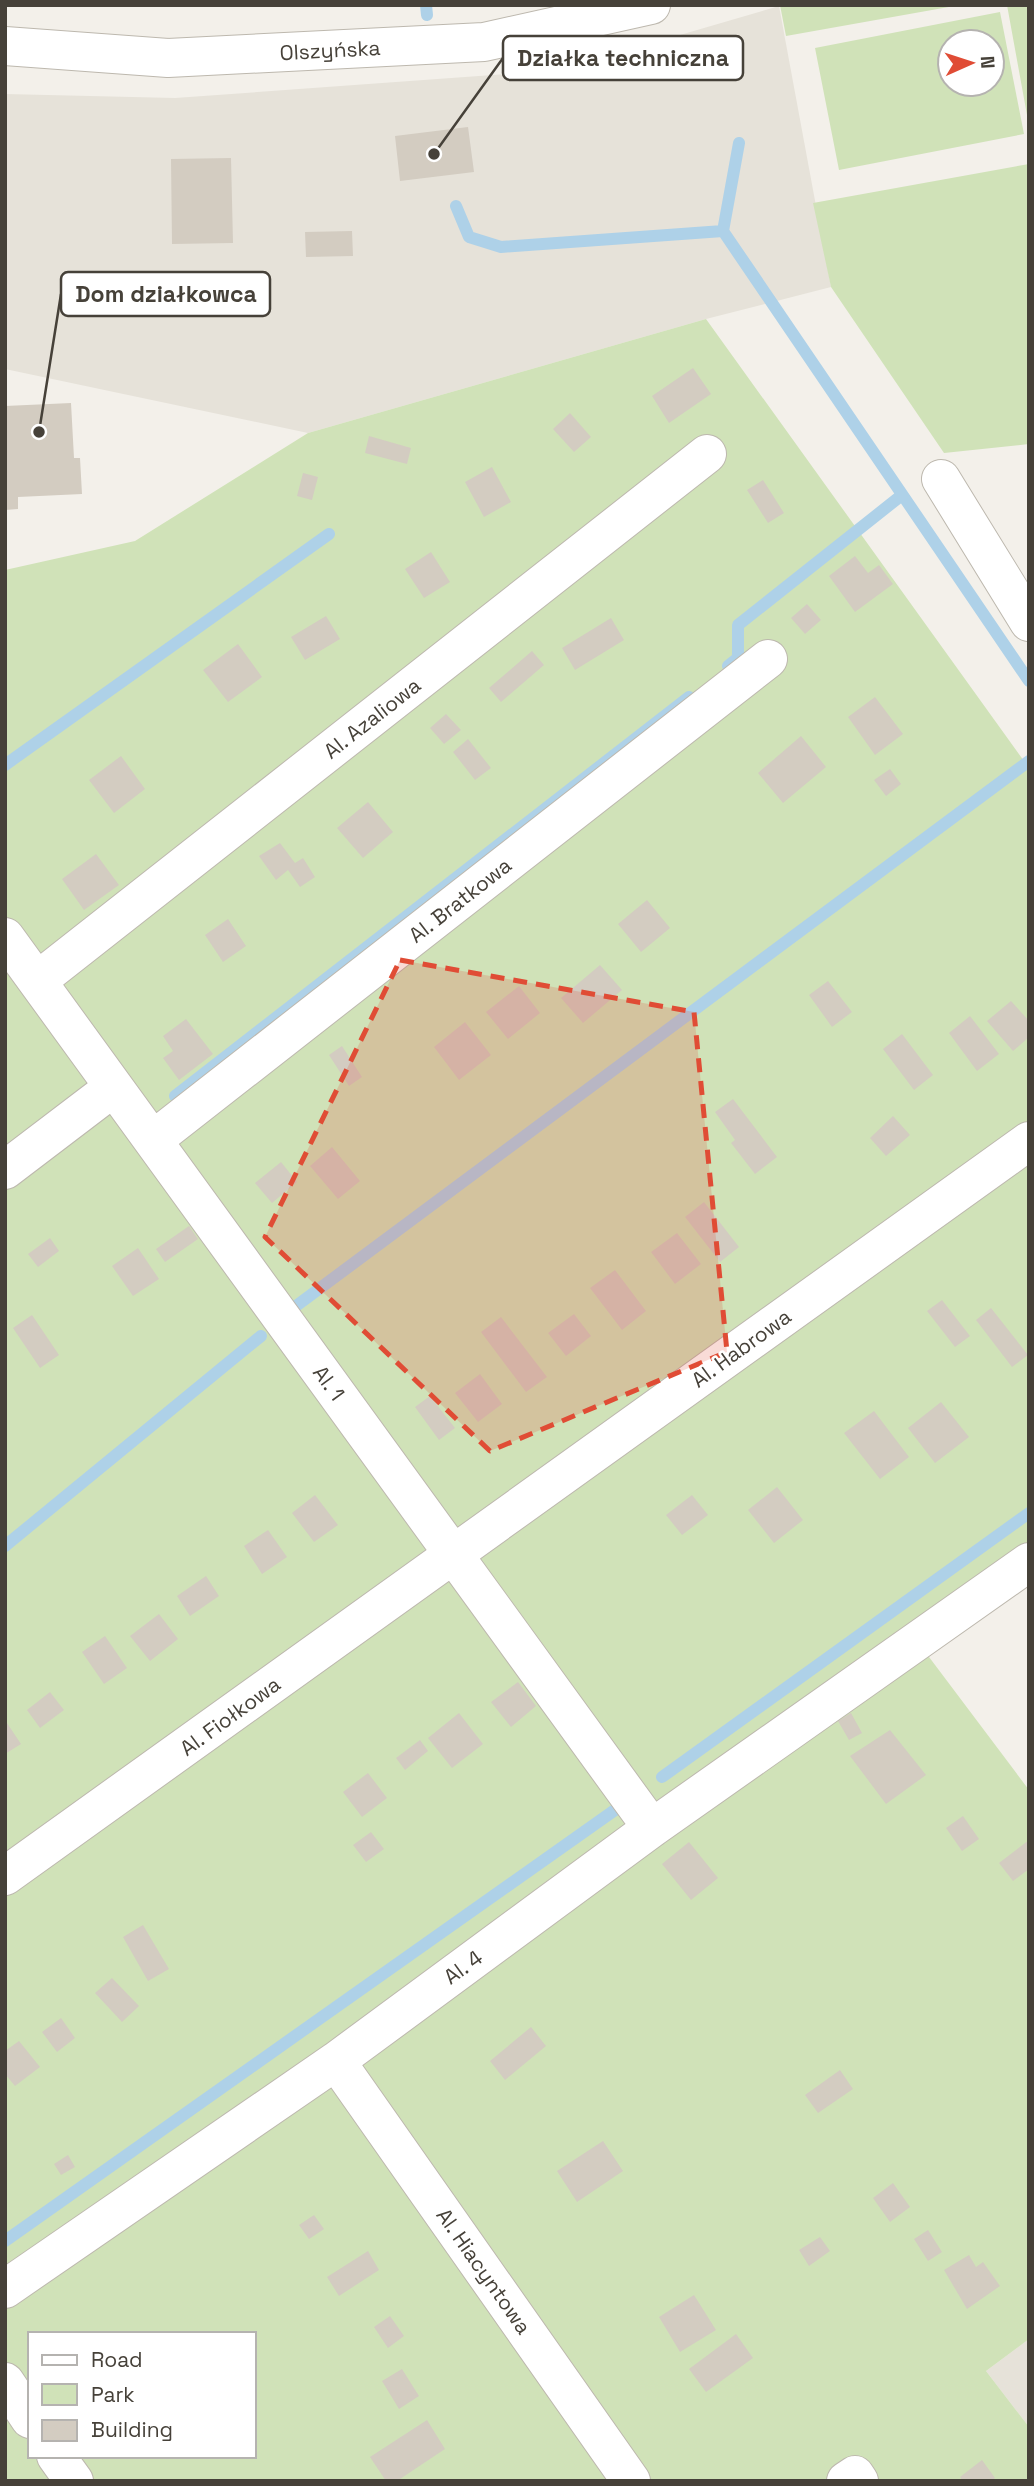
<svg xmlns="http://www.w3.org/2000/svg" width="1034" height="2486" viewBox="0 0 1034 2486" font-family="'Space Grotesk',sans-serif">
<rect width="100%" height="100%" fill="#f3f0ea"/>
<!-- residential -->
<path fill="#e6e2d9" d="M779,6L831,287L706,319L308,433L5,369V94L175,98L522,73L656,42Z
M1029,2339V2427L986,2371Z"/>
<!-- green -->
<path fill="#d0e2b8" fill-rule="evenodd" d="M780,5H960L786,36Z
M1007,5H1029V126Z
M1000,12L1024,134L839,170L815,48ZM992,42V84H950V42Z
M1029,164V444L944,453L831,287L813,203Z
M706,319L1029,768V1562L917,1641L1029,1790V2339L986,2371L1029,2427V2481H5V570L135,541L308,433ZM30,2334H254V2456H30Z"/>
<g fill="none" stroke-linecap="round" stroke-linejoin="round">
<!-- stream -->
<path stroke="#aed1e8" stroke-width="12" d="M426,5L427,15
M739,143L723,231L1029,681
M456,206L469,237L501,247L723,231
M728,666L738,658V625L902,495
M5,765L329,534
M175,1096L689,697
M296,1306L1029,761
M5,1546L261,1336
M662,1777L1029,1513
M5,2241L622,1805"/>
</g>
<!-- building -->
<path fill="#d3ccc1" d="M468,127L474,172L400,181L395,136Z
M231,158L233,243L172,244L171,159Z
M352,231L353,256L306,257L305,232Z
M693,368L711,394L669,423L652,396Z
M71,403L74,458H80L82,494L18,497V509L5,510V406Z
M570,413L591,437L574,452L553,429Z
M369,436L411,448L407,464L365,453Z
M492,467L511,502L484,517L465,482Z
M303,473L318,477L312,500L297,496Z
M763,480L784,513L768,523L747,490Z
M431,552L450,582L424,598L405,569Z
M855,556L868,573L879,565L893,584L855,612L829,576Z
M807,604L821,620L805,634L791,618Z
M326,616L340,639L305,660L291,637Z
M611,618L624,640L575,670L562,648Z
M238,644L262,677L228,702L203,670Z
M532,651L544,665L501,702L489,688Z
M875,697L903,734L875,755L848,717Z
M446,714L461,730L444,744L430,728Z
M801,736L826,767L783,803L758,773Z
M468,739L491,768L475,780L453,752Z
M121,756L145,789L114,813L89,780Z
M890,769L901,784L886,796L874,780Z
M368,802L393,832L363,858L337,828Z
M280,843L295,863L303,858L315,877L300,887L288,870L276,880L259,856Z
M96,854L119,885L84,910L62,879Z
M647,900L670,928L641,952L618,924Z
M228,919L246,946L223,962L205,935Z
M600,965L622,990L583,1023L561,998Z
M828,981L852,1012L832,1027L809,995Z
M519,986L540,1013L508,1039L486,1012Z
M1011,1001L1029,1021V1037L1013,1051L987,1021Z
M970,1016L999,1054L977,1071L949,1033Z
M186,1019L213,1054L179,1080L163,1058L173,1051L163,1036Z
M465,1022L491,1055L459,1080L434,1047Z
M902,1034L933,1075L914,1090L883,1049Z
M342,1046L362,1077L349,1086L329,1055Z
M733,1099L777,1157L755,1174L731,1143L735,1140L715,1112Z
M893,1116L910,1135L886,1156L870,1138Z
M332,1147L360,1181L338,1199L310,1166Z
M281,1162L297,1182L272,1203L255,1183Z
M704,1202L739,1247L720,1262L685,1217Z
M189,1226L198,1239L165,1262L156,1249Z
M677,1233L701,1264L675,1284L651,1252Z
M50,1238L59,1251L38,1267L28,1254Z
M138,1248L159,1279L133,1296L112,1266Z
M615,1270L646,1311L622,1330L590,1288Z
M942,1300L970,1336L955,1347L927,1311Z
M991,1308L1028,1355L1012,1367L976,1320Z
M574,1314L591,1336L566,1356L548,1333Z
M32,1315L59,1355L40,1368L13,1328Z
M501,1317L547,1377L526,1392L481,1332Z
M480,1374L502,1404L478,1422L455,1393Z
M430,1396L455,1428L439,1440L415,1407Z
M941,1402L969,1437L935,1463L908,1428Z
M874,1411L909,1457L880,1479L844,1433Z
M777,1487L803,1520L774,1543L748,1510Z
M315,1495L338,1525L314,1542L292,1513Z
M692,1495L708,1515L682,1535L666,1515Z
M268,1530L287,1557L262,1574L244,1546Z
M206,1576L219,1596L190,1616L177,1596Z
M159,1614L178,1639L150,1661L130,1636Z
M105,1636L127,1668L104,1684L82,1652Z
M518,1682L536,1706L511,1727L491,1702Z
M50,1692L64,1710L40,1728L27,1710Z
M459,1713L483,1744L452,1768L428,1738Z
M851,1713L862,1733L849,1740L838,1721Z
M5,1720L21,1744L5,1754Z
M890,1730L926,1775L886,1804L850,1756Z
M420,1740L428,1751L405,1770L396,1758Z
M368,1773L387,1798L362,1817L343,1792Z
M963,1816L979,1839L962,1851L946,1828Z
M371,1832L384,1849L366,1862L353,1845Z
M1029,1840V1869L1013,1881L999,1863Z
M689,1842L718,1878L691,1900L662,1864Z
M143,1925L169,1969L148,1981L123,1937Z
M112,1978L139,2006L122,2022L95,1993Z
M61,2018L75,2038L57,2052L42,2032Z
M531,2027L546,2046L505,2080L490,2061Z
M19,2041L40,2067L15,2086L5,2074V2051Z
M840,2070L853,2089L818,2113L805,2095Z
M603,2141L623,2171L577,2202L557,2171Z
M68,2155L75,2167L61,2175L54,2164Z
M893,2183L910,2207L890,2222L873,2198Z
M314,2215L324,2229L309,2239L299,2225Z
M928,2230L942,2252L928,2261L914,2239Z
M820,2237L830,2251L809,2266L799,2250Z
M368,2251L379,2270L339,2296L327,2277Z
M969,2255L976,2267L983,2262L1000,2286L967,2309L944,2270Z
M694,2295L716,2330L680,2352L659,2317Z
M390,2316L404,2336L388,2348L374,2327Z
M736,2334L753,2358L706,2392L689,2369Z
M402,2369L419,2396L399,2409L382,2381Z
M427,2420L445,2449L397,2481H386L370,2457Z
M982,2460L995,2478L991,2481H963L960,2477Z"/>
<g fill="none" stroke-linecap="round" stroke-linejoin="round">
<defs>
<path id="minor" d="M5,46L168,58L484,42L651,5
M941,479L1029,622
M5,937L652,1828
M37,981L707,454
M153,1140L768,659
M5,1170L114,1087
M5,1876L1029,1141
M336,2061L631,2481
M5,2289L336,2061L652,1828L1029,1562
M5,2382L30,2419
M56,2456L74,2481
M846,2481L855,2475L859,2481"/>
</defs>
<!-- minor casing -->
<use href="#minor" stroke="#bdb8ae" stroke-width="40"/>
<!-- minor -->
<use href="#minor" stroke="#fff" stroke-width="38"/>
</g>
<!-- marked area -->
<path fill="#e04c35" fill-opacity="0.2" stroke="#e04c35" stroke-width="5" stroke-dasharray="14 9" stroke-linejoin="round" d="M400,960L694,1012L727,1352L490,1451L265,1237Z"/>
<g text-anchor="middle" dominant-baseline="central" stroke-width="5" stroke-linejoin="round" paint-order="stroke">
<!-- street labels -->
<g font-size="21" fill="#464139" stroke="#fff">
<text transform="translate(330 50) rotate(-3)">Olszyńska</text>
<text transform="translate(372 718) rotate(-38)">Al. Azaliowa</text>
<text transform="translate(460 900) rotate(-38)">Al. Bratkowa</text>
<text transform="translate(741 1348) rotate(-36)">Al. Habrowa</text>
<text transform="translate(329 1383) rotate(54)">Al. 1</text>
<text transform="translate(230 1716) rotate(-36)">Al. Fiołkowa</text>
<text transform="translate(463 1967) rotate(-36)">Al. 4</text>
<text transform="translate(484 2271) rotate(55)">Al. Hiacyntowa</text>
</g>
</g>
<!-- callouts -->
<path fill="none" stroke="#464139" stroke-width="2.5" d="M434 154L503 58M39 432L61 294"/>
<g fill="#464139" stroke="#fff" stroke-width="2.5">
<circle cx="434" cy="154" r="7"/>
<circle cx="39" cy="432" r="7"/>
</g>
<g fill="#fff" stroke="#464139" stroke-width="2.5">
<rect x="503" y="36" width="240" height="44" rx="7"/>
<rect x="61" y="272" width="209" height="44" rx="7"/>
</g>
<g font-size="23" text-anchor="middle" font-weight="bold" fill="#464139">
<text x="623" y="66">Działka techniczna</text>
<text x="166" y="302">Dom działkowca</text>
</g>
<!-- border -->
<rect width="1034" height="2486" fill="none" stroke="#464139" stroke-width="14"/>
<!-- legend -->
<rect x="28" y="2332" width="228" height="126" fill="#ffffff" stroke="#b5b3b0" stroke-width="2"/>
<rect x="42" y="2355" width="35" height="10" fill="#ffffff" stroke="#b5b3b0" stroke-width="2"/>
<text x="91" y="2367" font-size="21" fill="#464139">Road</text>
<rect x="42" y="2384" width="35" height="21" fill="#d0e2b8" stroke="#b5b3b0" stroke-width="2"/>
<text x="91" y="2402" font-size="21" fill="#464139">Park</text>
<rect x="42" y="2420" width="35" height="21" fill="#d3ccc1" stroke="#b5b3b0" stroke-width="2"/>
<text x="91" y="2437" font-size="21" fill="#464139">Building</text>
<!-- north arrow -->
<g transform="translate(971 63) rotate(87)"><circle r="33" fill="#ffffff" stroke="#b5b3b0" stroke-width="2"/>
<path d="M0-5L12 26L0 18L-12 26Z" fill="#e04c35"/>
<text y="-10" font-size="19" font-weight="bold" text-anchor="middle" fill="#464139">N</text>
</g>
</svg>
